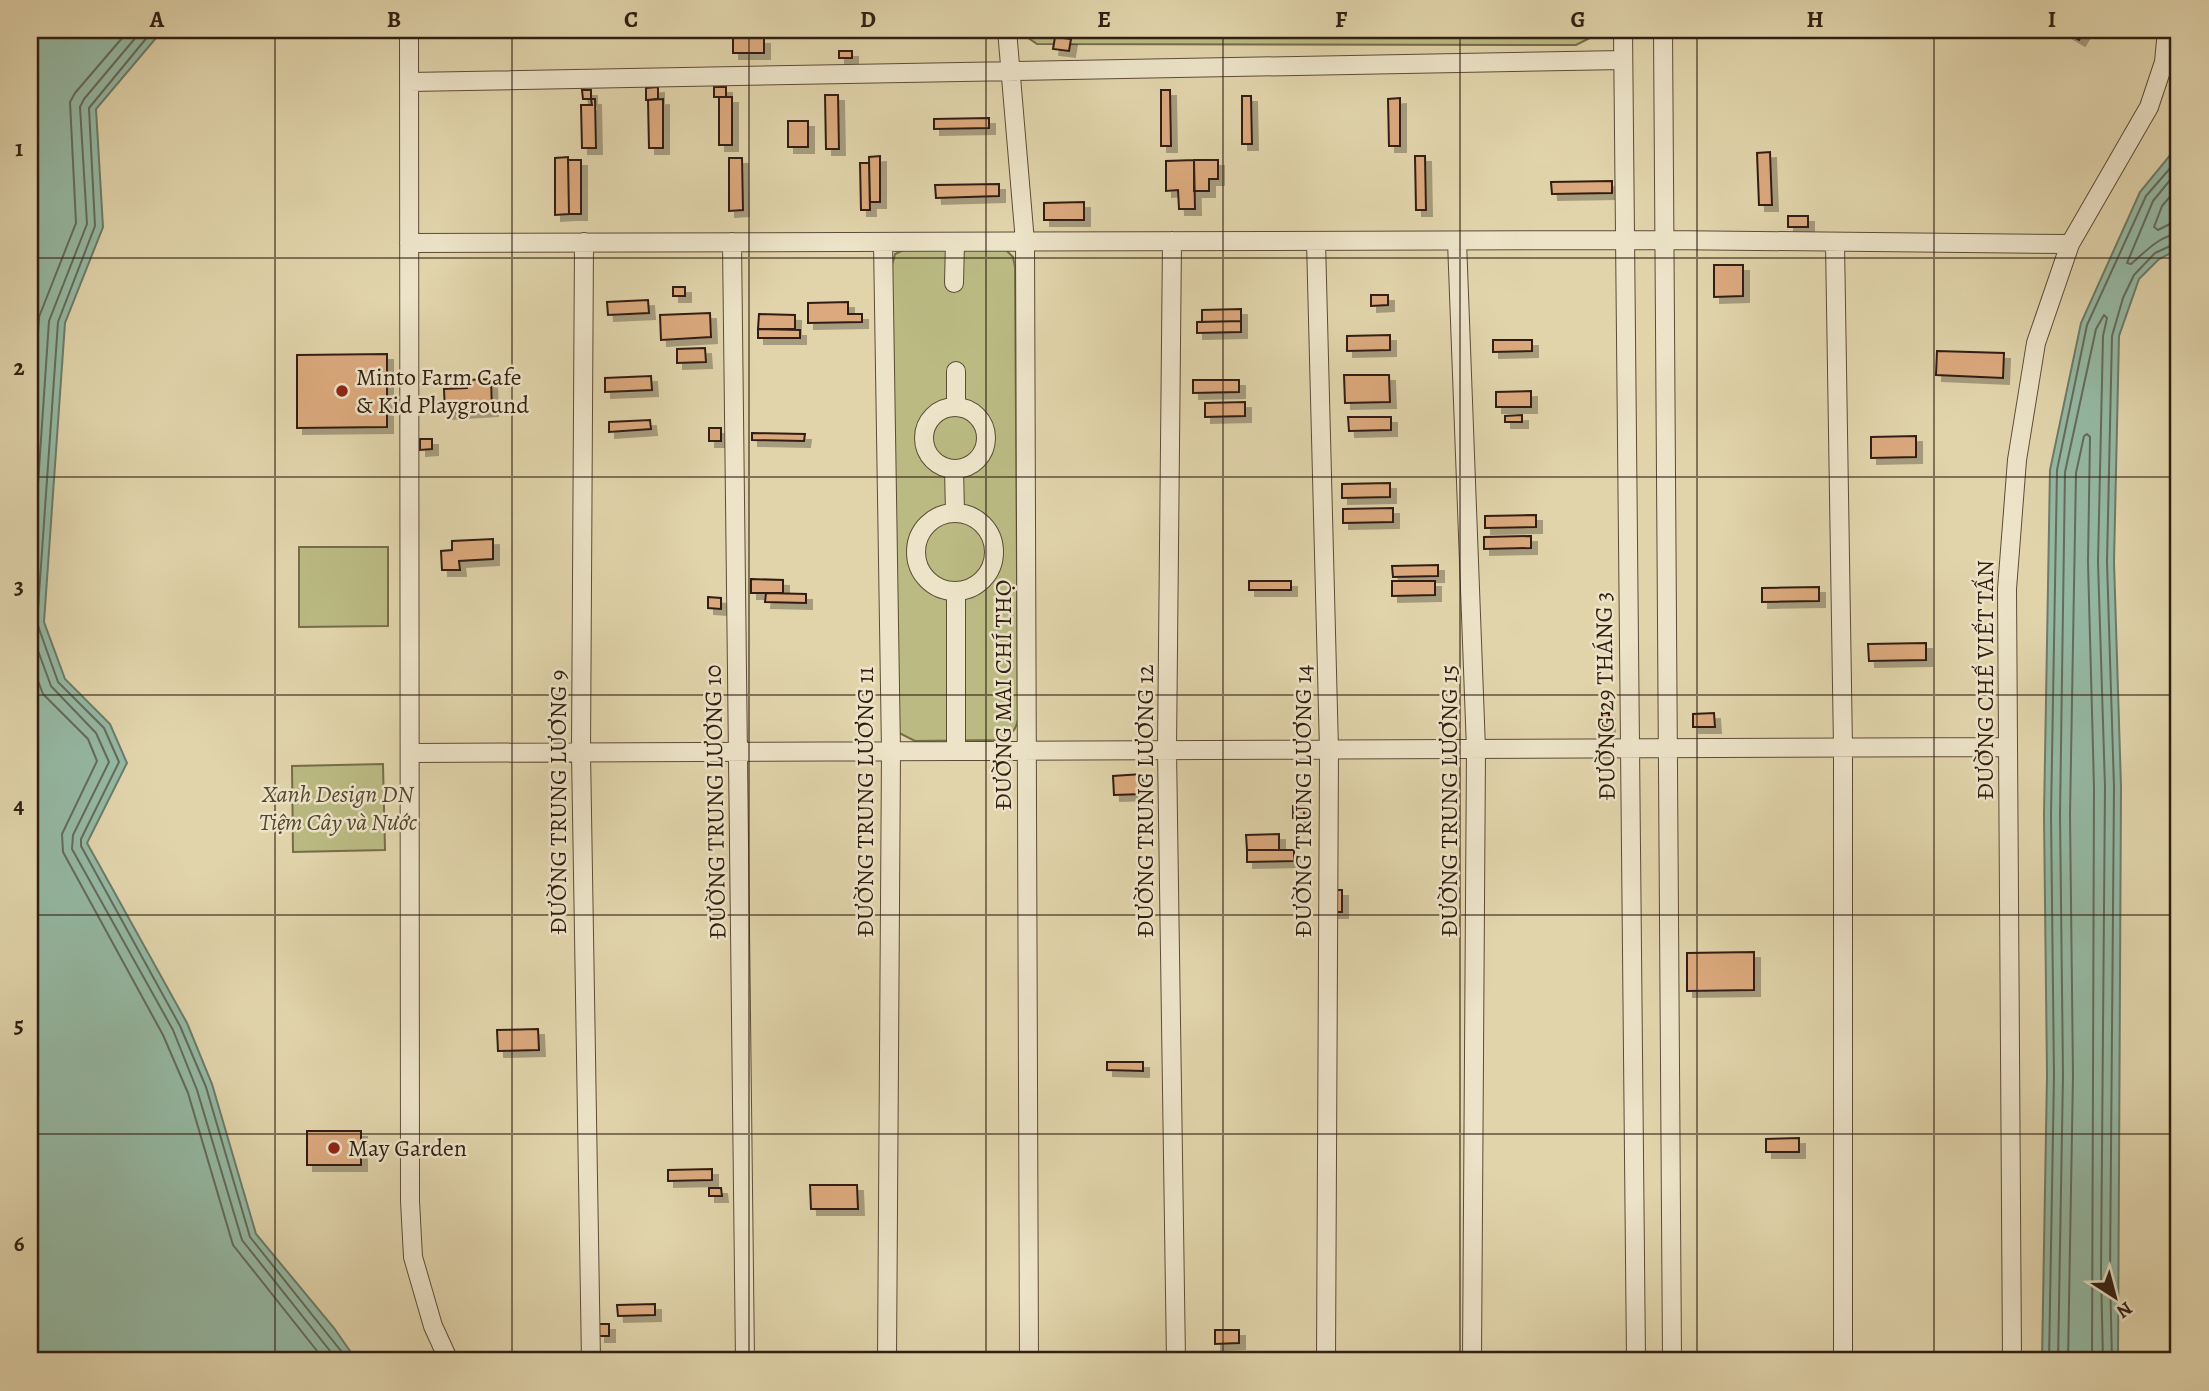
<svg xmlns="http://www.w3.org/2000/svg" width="2209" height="1391" viewBox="0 0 2209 1391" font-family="Alegreya,serif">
<defs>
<filter id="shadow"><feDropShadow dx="6" dy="6" stdDeviation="0" flood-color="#0004"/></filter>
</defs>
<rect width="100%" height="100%" fill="#e1d4ab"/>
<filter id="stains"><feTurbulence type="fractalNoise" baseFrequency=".00286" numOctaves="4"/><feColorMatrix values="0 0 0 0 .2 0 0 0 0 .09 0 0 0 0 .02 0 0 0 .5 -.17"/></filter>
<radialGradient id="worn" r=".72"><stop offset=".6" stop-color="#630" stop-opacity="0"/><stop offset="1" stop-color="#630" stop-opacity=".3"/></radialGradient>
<!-- green -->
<path fill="#bbba83" stroke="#766c4a" stroke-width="2" d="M1024,30H1597L1590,38L1576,45L1037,44L1027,37Z
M908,248L1006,250L1013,257L1015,267L1018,719C1016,731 1011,735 1000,740L915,741L899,733L891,269L895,254Z
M299,547H388V626L299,627Z
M383,764L385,850L293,852L292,766Z"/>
<!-- water -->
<path fill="#95b9a4" stroke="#6d7b6a" stroke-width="2" d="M30,30H158L156,38L96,109L103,227L65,323L44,622L65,679L110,724L127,763L87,843L187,1023L212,1084L256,1234L334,1328L357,1361H30Z
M2179,150V249L2159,259L2139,279L2119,336L2114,562L2121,787L2118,1361H2042L2047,1075L2044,815L2050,470L2081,323L2140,192L2171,154Z"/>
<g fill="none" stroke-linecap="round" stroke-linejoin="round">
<!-- shore -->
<path stroke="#636c5b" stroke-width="2" d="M151,30L149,35L89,108L95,226L58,322L37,623L58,682L104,728L119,762L81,839V846L180,1026L206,1087L250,1237L349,1361
M2179,169L2153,201L2127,263L2131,264C2145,252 2160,235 2179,234
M2179,186L2162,206L2154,227L2158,230L2170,224L2179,223
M30,450L39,317L76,223L70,102L75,93L129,30
M30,602L49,321L87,224L80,107L84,99L142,30
M30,629L51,686L96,733L109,762L73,835L72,849L173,1030L197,1090L242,1240L338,1361
M30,660L43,694L88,739L97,761L62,834L63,852L163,1035L188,1093L233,1245L325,1361
M2049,1361L2054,1075L2051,815L2057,470L2087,325L2146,196L2179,158
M2058,1361L2063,1075L2060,815L2065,472L2096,329L2104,315L2107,318L2103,336L2098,562L2105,787L2101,1273L2103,1361
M2068,1361L2073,1075L2070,815L2076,473L2084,436L2087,434L2090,437L2088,562L2094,787L2092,1361
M2112,1361L2110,1273L2114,787L2107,562L2112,336L2123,298L2134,275L2155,253L2179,242"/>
</g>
<!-- building -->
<path fill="#dba97d" stroke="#311f12" stroke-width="2" filter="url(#shadow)" d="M2062,30H2085L2079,40Z
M1055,37L1071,39L1069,51L1053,49Z
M733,38H764V53H733Z
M839,51H852V58H839Z
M658,87V99L646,100V88Z
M714,87H726V97H714Z
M582,90H591V99H583Z
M1161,90H1170L1171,146H1161Z
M825,95H838L839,149H826Z
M1242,96H1251L1252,144H1242Z
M719,97H732V145H719Z
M1400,98V146H1389L1388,99Z
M591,99H595L596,148H582L581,105H592Z
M663,99V148H649L648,100Z
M989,118V128L934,129V119Z
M788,121H808V147H788Z
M1770,152L1772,205H1759L1757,153Z
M880,156V202H870L869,157Z
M1415,156H1425L1426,210H1416Z
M568,157L569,214L555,215V158Z
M729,158H742L743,210L729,211Z
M568,160H581V214H569Z
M1194,160L1195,209H1179L1178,190L1166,191V161Z
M1194,160H1218V179H1209V191H1194Z
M860,163H869L870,210H861Z
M1612,181V193L1552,194L1551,182Z
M999,184V196L936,198L935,185Z
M1084,202V220H1044V203Z
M1788,216H1808V227H1788Z
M1714,265H1743V296L1714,297Z
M673,287H685V296H673Z
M1371,295H1388V305L1371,306Z
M648,300L649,313L608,315L607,302Z
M848,302V314H862V322L808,323V303Z
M1241,309V321L1202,322V310Z
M710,313L711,337L661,340L660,315Z
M759,314L795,315V329H758Z
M1241,321V332L1197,333V322Z
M758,329L800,330V338H758Z
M1390,335V350L1347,351V336Z
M1493,340H1532V351L1493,352Z
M705,348L706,362L677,363V349Z
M1937,351L2004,353L2003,378L1936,375Z
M387,354V427L297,428V355Z
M1344,375H1389L1390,402L1345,403Z
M651,376L652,390L605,392V378Z
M491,379L492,410L445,413L444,389L467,388V380Z
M1193,380H1239V392L1193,393Z
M1531,391V407H1496V392Z
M1245,402V416L1205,417V403Z
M1522,415V422H1505V416Z
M1348,417H1391V430L1349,431Z
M650,420L651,429L609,432V422Z
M709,428H721V441H709Z
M752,433L805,434L804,441L752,440Z
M1916,436V457L1871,458V437Z
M420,439H432V449L420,450Z
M1390,483V497L1342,498V484Z
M1393,508V522L1343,523V509Z
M1536,515V527L1485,528V516Z
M1531,536V548L1484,549V537Z
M493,539V559L459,561L460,570H442L441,551L452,550V541Z
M1438,565V576L1393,577L1392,566Z
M751,579L783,580V593H751Z
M1249,581H1291V590H1249Z
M1392,581H1435V595L1392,596Z
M1819,587V601L1762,602V588Z
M766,593L806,594V603L765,602Z
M708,597L721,598V609L708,608Z
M1926,643V660L1869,661L1868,644Z
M1602,713H1609V726L1602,727Z
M1714,713L1715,727H1693V714Z
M1142,774L1143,794L1114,795L1113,776Z
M1293,806H1304V818H1293Z
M1279,834V850H1247L1246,835Z
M1247,850H1294V861L1247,862Z
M1333,890H1342V912H1333Z
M1754,952V990L1687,991V953Z
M538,1029L539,1050L498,1051L497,1030Z
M1107,1062H1143V1071L1107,1070Z
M307,1131H361V1165H307Z
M1799,1138V1152H1766V1139Z
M712,1169V1180L668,1181V1170Z
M810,1185H857L858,1209H811Z
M709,1188H721L722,1196H709Z
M655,1304V1315L618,1316L617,1305Z
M599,1324H609V1336H599Z
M1215,1330H1239V1343L1215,1344Z"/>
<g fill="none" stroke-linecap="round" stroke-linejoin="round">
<defs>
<path id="minor" d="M409,30L410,1201L413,1257L433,1326L449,1361
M1007,30L1025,242L1029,1361
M1623,30L1636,1361
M1663,30L1672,1361
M409,82L1623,60
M1172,241L1167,750L1176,1361
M1316,241L1329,750L1326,1361
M1457,241L1476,749L1472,1361
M584,242L581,752L591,1361
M732,242L745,1361
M883,242L891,751L887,1361
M1835,242L1843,748V1361
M409,243L1664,240L2070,244
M954,283L955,242
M956,371V407
M924 438a31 31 0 1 1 62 0a31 31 0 1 1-62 0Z
M954,469L955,512
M916 552a39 39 0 1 1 78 0a39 39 0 1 1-78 0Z
M956,751V591
M410,753L2008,747
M2012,1361L2007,589L2017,460L2036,343L2070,244L2149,107L2164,62L2167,30"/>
</defs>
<!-- minor casing -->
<use href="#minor" stroke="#5d4c38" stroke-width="20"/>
<!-- minor -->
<use href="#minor" stroke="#ece3c8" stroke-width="18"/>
</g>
<!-- grid -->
<path fill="none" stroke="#311f12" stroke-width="2" stroke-opacity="0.55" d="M275,30V1361M512,30V1361M749,30V1361M986,30V1361M1223,30V1361M1460,30V1361M1697,30V1361M1934,30V1361M30,258H2179M30,477H2179M30,695H2179M30,915H2179M30,1134H2179"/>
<!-- markers -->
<g fill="#8f2418" stroke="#ece3c8" stroke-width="2.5">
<circle cx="342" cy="391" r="7"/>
<circle cx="334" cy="1148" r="7"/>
</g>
<g text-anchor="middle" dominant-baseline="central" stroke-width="5" stroke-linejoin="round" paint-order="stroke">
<!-- poi labels -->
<g font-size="24" fill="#311f12" stroke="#ece3c8" text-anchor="start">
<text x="356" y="377">Minto Farm Cafe<tspan x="356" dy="28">&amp; Kid Playground</tspan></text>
<text x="348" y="1148">May Garden</text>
</g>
<!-- street labels -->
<g font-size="24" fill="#311f12" stroke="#ece3c8">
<text transform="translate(1985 680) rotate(-90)">ĐƯỜNG CHẾ VIẾT TẤN</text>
<text transform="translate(1003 695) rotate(-90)">ĐƯỜNG MAI CHÍ THỌ</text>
<text transform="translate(1605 696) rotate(-91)">ĐƯỜNG 29 THÁNG 3</text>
<text transform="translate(1145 801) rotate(-90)">ĐƯỜNG TRUNG LƯƠNG 12</text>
<text transform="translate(1303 801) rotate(-90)">ĐƯỜNG TRUNG LƯƠNG 14</text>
<text transform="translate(1449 801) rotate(-90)">ĐƯỜNG TRUNG LƯƠNG 15</text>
<text transform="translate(558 802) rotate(-90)">ĐƯỜNG TRUNG LƯƠNG 9</text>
<text transform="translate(715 802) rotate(-91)">ĐƯỜNG TRUNG LƯƠNG 10</text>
<text transform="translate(865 802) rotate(-90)">ĐƯỜNG TRUNG LƯƠNG 11</text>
</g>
<!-- park labels -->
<g font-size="24" font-style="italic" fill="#54462e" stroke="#ece3c8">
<text x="338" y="794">Xanh Design DN<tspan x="338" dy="28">Tiệm Cây và Nước</tspan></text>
</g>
</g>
<!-- margin -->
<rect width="2209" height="1391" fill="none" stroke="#e1d4ab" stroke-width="77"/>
<!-- north arrow -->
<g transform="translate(2115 1297) rotate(144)" stroke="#ece3c8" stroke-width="5" paint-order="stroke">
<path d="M0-5L12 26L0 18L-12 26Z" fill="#311f12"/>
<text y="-10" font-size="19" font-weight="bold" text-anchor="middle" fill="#311f12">N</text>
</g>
<rect x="38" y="38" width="2132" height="1314" fill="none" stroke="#311f12" stroke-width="2.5"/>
<g font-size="23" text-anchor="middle" font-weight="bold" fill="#311f12">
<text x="157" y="27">A</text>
<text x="394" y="27">B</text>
<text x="631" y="27">C</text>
<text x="868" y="27">D</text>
<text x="1104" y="27">E</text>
<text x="1341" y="27">F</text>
<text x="1578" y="27">G</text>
<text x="1815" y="27">H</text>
<text x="2052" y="27">I</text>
<text x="19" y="156">1</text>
<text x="19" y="375">2</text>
<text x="19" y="594">3</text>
<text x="19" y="813">4</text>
<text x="19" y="1032">5</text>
<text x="19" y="1251">6</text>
</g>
<rect width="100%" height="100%" filter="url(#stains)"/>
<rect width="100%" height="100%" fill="url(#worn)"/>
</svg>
